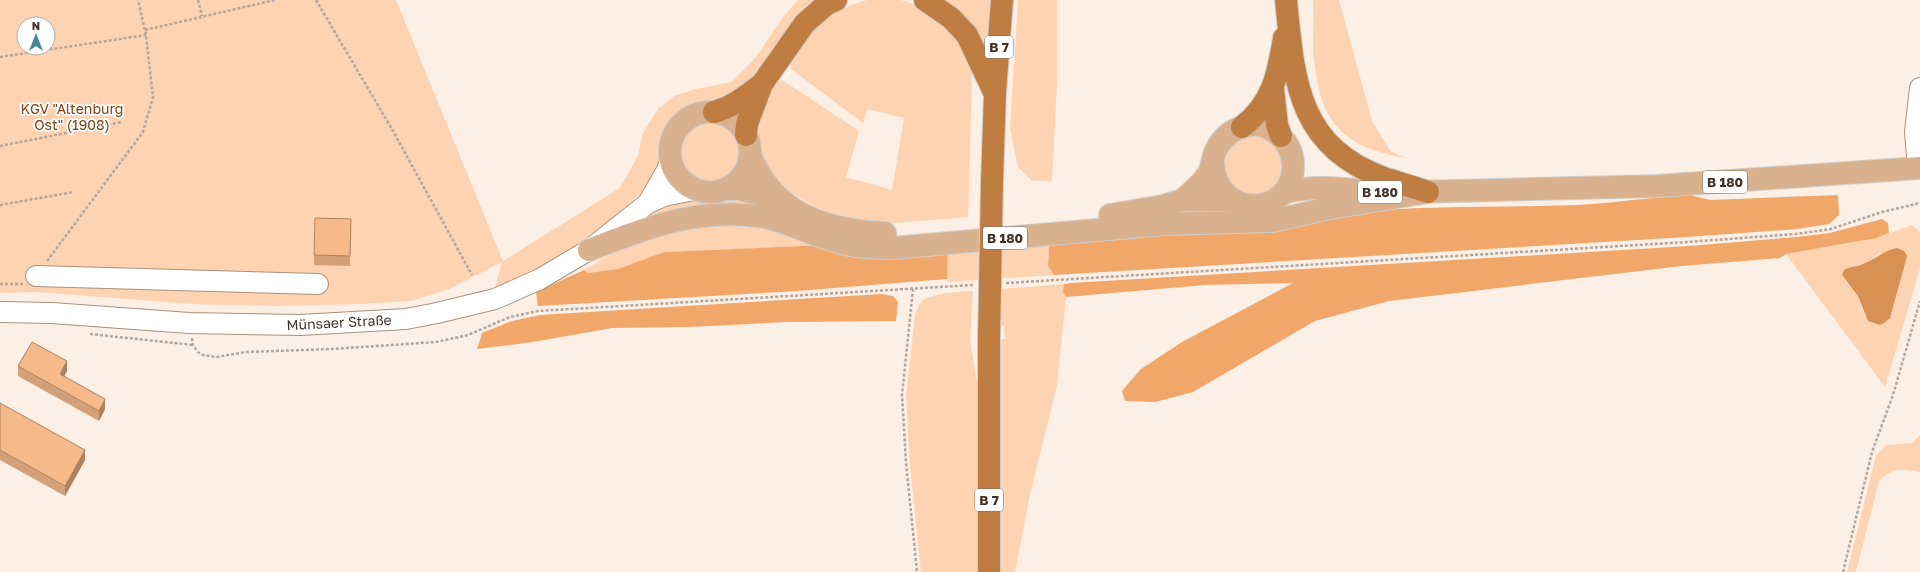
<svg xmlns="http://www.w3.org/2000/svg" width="1920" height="572" viewBox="0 0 1920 572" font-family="'Golos Text',sans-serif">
<rect width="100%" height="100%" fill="#fcefe5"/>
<!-- green -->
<path fill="#fdd3b2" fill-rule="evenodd" d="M0,0H396L503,261L620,188L638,156L643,133L658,109L674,96L696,89L732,82L756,57L783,17L798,0H816L803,10L750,82L718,102L700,103L684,109L672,119L662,134L659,166L654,178L638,196L605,224L564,254L532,272L495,288L502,262L449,289L411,301L361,304L279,306L192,304L36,292L0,293ZM24,24H48V48H24Z
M867,0H901L917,5L957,36L970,63L972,76L968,217L897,223L867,222L841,218L816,207L783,188L760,157L755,127L773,85L782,80L859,131L846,177L892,190L904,118L867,109L863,123L791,69L790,60C815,28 826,11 867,0Z
M944,0H991L987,49H984Z
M1018,0H1057V83L1052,181H1032L1018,167L1010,129Z
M1313,0H1339L1372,121L1391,152L1407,158C1354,150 1323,130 1316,73C1315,65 1313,57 1313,49C1313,32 1314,17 1313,0Z
M677 152a33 33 0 1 1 66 0a33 33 0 1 1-66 0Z
M1246,133L1276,141L1285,170L1274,191L1251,198L1225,183L1222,152Z
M728,196L770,206L643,221L641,217L667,201L688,197L708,200Z
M750,223L825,245L664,252L618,269L588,273L584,270L623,247L678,226Z
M1912,225L1920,232V268L1885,387L1786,254L1876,238ZM1882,252L1899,286L1890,318L1880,325C1862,322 1863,305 1856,293C1852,287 1846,282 1842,275L1850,267C1863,266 1871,260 1882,252Z
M1055,238C1045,250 1046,263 1054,275L947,282L948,247Z
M1064,284L1063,292L1066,297L1057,385L1030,494L1015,572H999V340L1005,339L1004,326L999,325L1000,289Z
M973,291L970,340L978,389L980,427L978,572H921L910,465L906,396L915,314C917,310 918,305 921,302C929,293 960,292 973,291Z
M1920,435V472C1902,468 1892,468 1879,481L1856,572H1847L1876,455L1886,445L1912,443Z"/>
<!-- forest -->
<path fill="#f1a769" d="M1690,195L1710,200L1838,195L1839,215L1829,224L1797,229L1687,237L1054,275L1048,266L1049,245C1152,234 1255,220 1358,212C1431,205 1504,208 1577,205C1615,203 1652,197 1690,195Z
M1882,219L1888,223L1889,233L1876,238L1786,254L1780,258L1682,266L1389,301L1315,321L1193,392L1155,402L1125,401L1122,391L1141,369L1182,342L1293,283L1205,285L1066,297L1063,292L1064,284L1071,283L1689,246L1797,237L1830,233Z
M825,245L948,247L947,279L797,291L538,306L536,292L584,270L588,273L618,269L664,252Z
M882,294L893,296L898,302L896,321L788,322L689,327L612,328L533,342L477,349L482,333L512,321L540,315Z"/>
<!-- water -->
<path fill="#d89053" d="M1897,248L1904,251L1907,256L1890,318L1884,323L1880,325L1868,321L1858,296L1842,275L1844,270C1851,266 1858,267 1865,263C1878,258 1882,251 1897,248Z"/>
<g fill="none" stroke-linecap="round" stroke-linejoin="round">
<defs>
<path id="minor" d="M1918,168L1915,132L1920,88
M648,203L667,170L670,161
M36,276L318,284
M0,312L52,313L189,323L300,325L406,319L437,313L495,299L540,279L589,250L648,203L664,196L694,190"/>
<path id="major" d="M670 152a40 40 0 1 1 80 0a40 40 0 1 1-80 0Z
M750,154C773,214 825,230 885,233
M727,189H739L780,200
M1414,192L1657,186L1920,168
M1283,193C1312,184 1345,189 1376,192
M1183,200C1191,192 1202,184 1208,174C1213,166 1212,156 1217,148C1227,129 1254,117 1273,131C1286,139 1293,150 1293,166C1294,216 1216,222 1213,162
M1110,215L1163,206L1183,200H1231
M589,250C645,228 701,206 763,217C793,223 820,239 850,245C863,248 878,247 892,248L1165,224L1272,221L1325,209L1428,192"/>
<path id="highway" d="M925,0L951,18L967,35L994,92
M1286,0C1294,80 1297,146 1384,178C1399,183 1414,187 1428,192
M1273,88L1277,125L1281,136
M714,112C733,107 746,96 762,84
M1242,127C1273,103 1278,74 1284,38
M746,135L747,124L762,84L805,23L827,4L836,0
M992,182L995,93L1002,0
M989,572V339"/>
</defs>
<!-- minor casing -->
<use href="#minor" stroke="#ad917a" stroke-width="22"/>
<!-- major casing -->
<use href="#major" stroke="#d1cfcc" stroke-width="24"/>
<!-- highway casing -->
<use href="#highway" stroke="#d1cfcc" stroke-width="24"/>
<!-- path -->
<path stroke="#b3a79d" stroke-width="2.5" stroke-dasharray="3 2" stroke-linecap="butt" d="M198,0L202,16
M316,0L393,131L472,275
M145,30L275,0
M0,57L146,35
M0,146L122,122
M0,205L74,192
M47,261L143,132L153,97L146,35L138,0
M1006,283L1687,242L1796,234L1831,229L1882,212L1920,203
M0,284H23
M913,289L902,395L906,463L917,572
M90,334L193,345
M192,338L193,345L198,352L203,355L216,357L246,352L332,349L436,342L468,335L510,317L538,311L973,285
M1843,572L1872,452L1893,395L1920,301"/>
<!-- minor -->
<use href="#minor" stroke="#fff" stroke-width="20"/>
<!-- major -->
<use href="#major" stroke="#d9b18e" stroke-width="22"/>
<!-- highway -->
<use href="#highway" stroke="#c07d42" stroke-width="22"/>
<defs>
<path id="highway-bridge" d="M989,339L992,182"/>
</defs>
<!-- highway-bridge casing -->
<use href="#highway-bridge" stroke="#d1cfcc" stroke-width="24" stroke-linecap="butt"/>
<!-- highway-bridge -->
<use href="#highway-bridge" stroke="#c07d42" stroke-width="22"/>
</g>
<!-- wall -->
<path fill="#d4a077" d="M351,229L350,266L314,265V255Z
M18,366L67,371L64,376L105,409L99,421L18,376Z
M0,403L85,460L65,496L0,460Z"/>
<!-- shaded-wall -->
<path fill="#ac8261" d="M67,361V371L60,384V374Z
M105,399V409L99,421V411Z
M85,450V460L65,496V486Z"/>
<!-- building -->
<path fill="#f6ba8a" stroke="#ac8261" d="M315,218L351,219L350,256L314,255Z
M32,342L67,361L60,374L105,399L99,411L18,366Z
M0,403L85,450L65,486L0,450Z"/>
<g text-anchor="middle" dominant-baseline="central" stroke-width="3.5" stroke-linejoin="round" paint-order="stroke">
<!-- shield labels -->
<g fill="#fff" stroke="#7a726b" stroke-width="1">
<rect x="985" y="36" width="28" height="22" rx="3"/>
<rect x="1703" y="171" width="44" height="22" rx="3"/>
<rect x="1358" y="181" width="44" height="22" rx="3"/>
<rect x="983" y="227" width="44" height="22" rx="3"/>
<rect x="975" y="489" width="28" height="22" rx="3"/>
</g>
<g font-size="13" font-weight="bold" fill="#41352b">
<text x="999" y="47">B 7</text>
<text x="1725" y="182">B 180</text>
<text x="1380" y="192">B 180</text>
<text x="1005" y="238">B 180</text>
<text x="989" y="500">B 7</text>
</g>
<!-- park labels -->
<g font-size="14" fill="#764518" stroke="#fff">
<text x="72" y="108">KGV "Altenburg<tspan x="72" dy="16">Ost" (1908)</tspan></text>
</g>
<!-- street labels -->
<g font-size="14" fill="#41352b" stroke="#fff">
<text transform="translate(339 322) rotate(-3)">Münsaer Straße</text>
</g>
</g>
<!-- north arrow -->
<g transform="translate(36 36)"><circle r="19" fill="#ffffff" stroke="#b3aeaa"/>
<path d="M0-3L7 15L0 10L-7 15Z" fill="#448a96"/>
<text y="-6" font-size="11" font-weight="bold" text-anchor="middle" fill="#41352b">N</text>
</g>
</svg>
